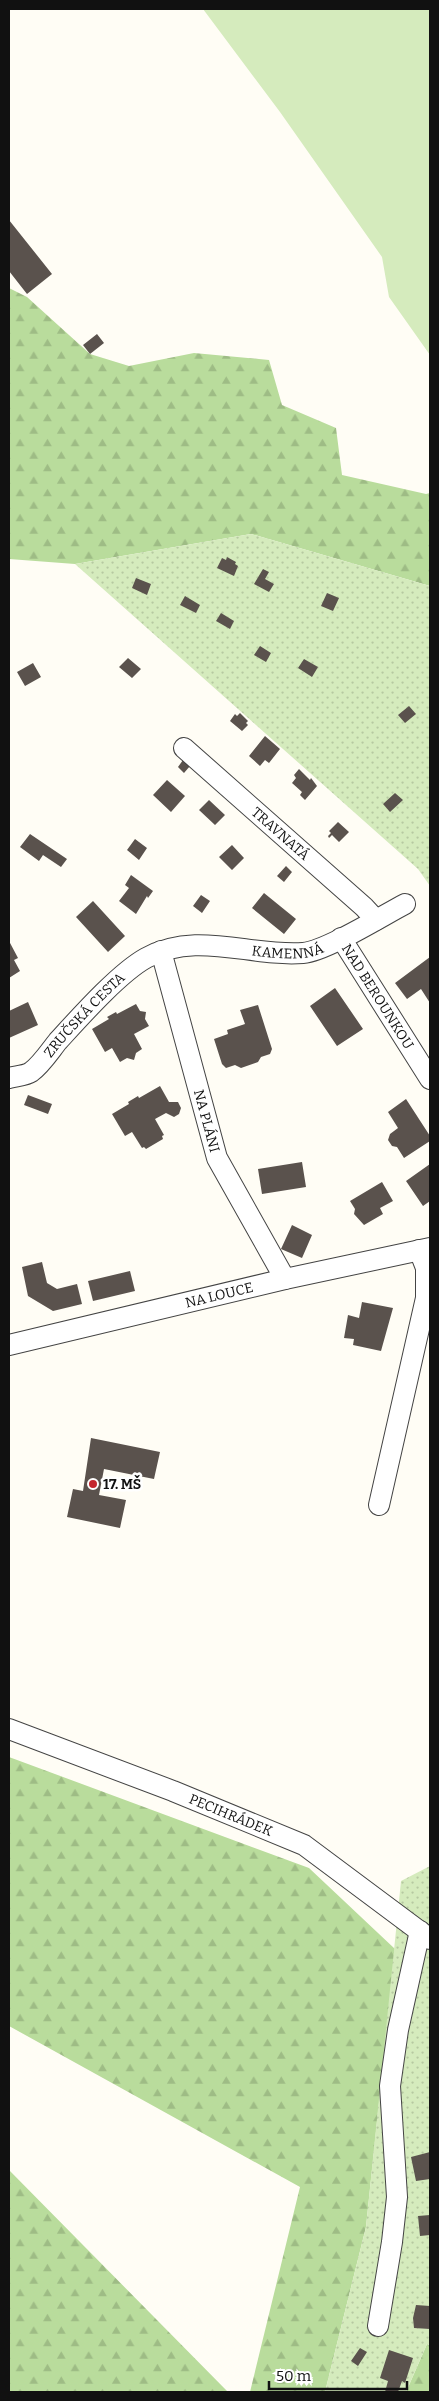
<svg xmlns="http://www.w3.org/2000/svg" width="439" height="2401" viewBox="0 0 439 2401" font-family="Bitter,serif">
<defs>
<pattern id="forest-firs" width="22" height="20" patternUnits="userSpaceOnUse" patternTransform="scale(1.25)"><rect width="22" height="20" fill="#b9dc9c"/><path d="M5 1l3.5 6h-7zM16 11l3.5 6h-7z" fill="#9ebc85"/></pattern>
<pattern id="park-dots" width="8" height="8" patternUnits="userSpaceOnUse" patternTransform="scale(1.25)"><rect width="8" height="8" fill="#d5ebbd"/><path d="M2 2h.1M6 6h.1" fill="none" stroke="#b6c8a1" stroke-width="1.8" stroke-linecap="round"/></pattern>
</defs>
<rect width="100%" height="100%" fill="#fffdf5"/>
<!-- grass -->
<path fill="#d5ebbd" d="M203,9H430V355L389,297L382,257L280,112Z"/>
<!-- forest -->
<path fill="url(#forest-firs)" d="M9,288L27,297L90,354L129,366L194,353L269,360L282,405L336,428L342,475L426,494L430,493V586L251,534L75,564L9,559Z
M9,1757L309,1868L395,1949L366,2227L325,2392H250L300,2187L9,2026Z
M9,2170L228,2392L9,2391Z
M427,2344L430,2345V2392H406Z"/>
<!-- park -->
<path fill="url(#park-dots)" d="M251,534L430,586V886L418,869L75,564Z
M430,1866V2345L427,2344L406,2392H325L366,2227L401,1881Z"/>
<!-- building -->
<path fill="#5a524d" d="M9,220L52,274L27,294L9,271Z
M97,334L104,343L90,354L83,345Z
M227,557L236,562L235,564L238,566L234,576L217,568L222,558L226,560Z
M263,569L269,572L265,579L274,584L269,592L254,584Z
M136,578L151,584L147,595L132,588Z
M327,593L339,598L333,611L321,606Z
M185,596L200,605L196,613L180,605Z
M221,613L234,621L230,629L216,621Z
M260,646L271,653L266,662L254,655Z
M128,658L141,669L132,678L119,667Z
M304,659L318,667L312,677L298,668Z
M33,663L41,677L25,686L17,672Z
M409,706L416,714L405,723L398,715Z
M240,713L248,721L246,723L248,725L242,731L230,721L235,714L237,716Z
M265,736L280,749L269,763L265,760L260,766L249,756Z
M183,760L190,766L184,773L178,767Z
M299,769L310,780L311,778L317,786L305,800L300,795L302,792L292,783L296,778L294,775Z
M167,780L185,796L171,812L153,795Z
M395,793L403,800L390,812L383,804Z
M209,800L225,815L215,825L199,810Z
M338,822L349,832L339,842L332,835L329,838L328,836L331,833L329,831Z
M30,834L67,859L61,867L43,855L39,861L20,847Z
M135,839L147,848L139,860L127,850Z
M232,845L244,858L232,870L219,857Z
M286,866L292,872L284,882L277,876Z
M131,875L153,891L148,898L147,896L136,914L119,901L129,888L125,885Z
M264,893L296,919L284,934L252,908Z
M201,895L210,901L202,913L193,906Z
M93,901L125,936L108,952L76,917Z
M9,941L18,958L14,960L20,971L9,978Z
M430,957V1003L421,989L407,999L395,983Z
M335,988L363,1029L337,1046L310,1006Z
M28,1002L38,1025L9,1038V1011Z
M136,1004L140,1011L146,1012L145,1019L149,1026L134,1034L142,1049L136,1053L134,1060L127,1058L120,1062L112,1048L105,1052L92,1029L109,1019L107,1017L116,1012L117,1014Z
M258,1005L272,1049L270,1054L261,1057L258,1062L241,1068L235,1065L226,1068L222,1064L214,1039L228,1034L227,1030L245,1024L240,1010Z
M160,1086L169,1102H178L181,1108L179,1114L174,1117L166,1113L155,1119L164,1135L162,1136L163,1139L146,1149L144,1147L142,1148L132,1132L125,1136L112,1114L129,1104L128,1102L138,1096L139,1098Z
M28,1095L52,1104L48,1114L24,1105Z
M406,1099L430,1136V1141L404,1158L397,1147L392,1146L388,1140L390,1134L398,1128L388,1112Z
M302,1162L306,1187L262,1194L258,1169Z
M430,1164V1201L423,1206L406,1181Z
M382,1182L393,1201L380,1208L383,1214L364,1225L354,1214L355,1209L350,1201Z
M292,1225L312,1235L302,1258L281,1249Z
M42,1262L47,1283L57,1289L77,1284L82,1304L53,1311L28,1296L22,1267Z
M130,1271L135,1291L93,1301L88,1281Z
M362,1302L393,1308L381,1351L353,1345L354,1339L344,1338L348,1315L359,1318Z
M91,1438L160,1452L154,1479L104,1469L99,1495L126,1500L120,1528L67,1517L73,1489L83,1491Z
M430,2152V2179L416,2181L411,2157Z
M430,2215V2235L420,2236L418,2216Z
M416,2305L430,2306V2329L414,2328L413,2318Z
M360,2348L367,2352L358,2366L351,2361Z
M389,2350L413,2358L405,2383L402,2381L398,2392H385L388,2381L380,2378Z"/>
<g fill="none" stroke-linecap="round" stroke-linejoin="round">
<defs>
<g id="minor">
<path id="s1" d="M184,748L364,907L376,920"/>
<path id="s2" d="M341,938L430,1079"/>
<path id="s3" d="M161,951L217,1158L285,1279"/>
<path id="s4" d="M9,1078C15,1076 25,1076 31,1072C41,1065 50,1051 58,1041C80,1017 119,973 146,958C197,930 249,957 303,953C326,951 382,916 405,904"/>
<path id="s5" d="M9,1345L285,1279L430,1248"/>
<path d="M379,1505L426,1298V1268L419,1250"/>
<path id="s6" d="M9,1729L173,1791L304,1845L430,1939"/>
<path d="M378,2326L392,2242L397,2197L390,2086L398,2030L420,1931"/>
</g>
</defs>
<!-- minor casing -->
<use href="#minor" stroke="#444" stroke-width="22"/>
<!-- minor -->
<use href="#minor" stroke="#fff" stroke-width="20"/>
</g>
<!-- markers -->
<circle fill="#c4262e" stroke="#fff" stroke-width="2" cx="93" cy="1484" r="5"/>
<g text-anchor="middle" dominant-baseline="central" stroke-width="5" stroke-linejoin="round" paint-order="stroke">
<!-- street labels -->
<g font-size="14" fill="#111" stroke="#fff">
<text stroke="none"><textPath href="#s1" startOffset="129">TRAVNATÁ</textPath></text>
<text stroke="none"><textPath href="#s4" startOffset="330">KAMENNÁ</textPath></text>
<text stroke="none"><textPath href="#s2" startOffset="69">NAD BEROUNKOU</textPath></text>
<text stroke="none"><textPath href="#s4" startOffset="101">ZRUČSKÁ CESTA</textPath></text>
<text stroke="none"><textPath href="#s3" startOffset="176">NA PLÁNI</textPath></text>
<text stroke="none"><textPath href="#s5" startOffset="216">NA LOUCE</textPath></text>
<text stroke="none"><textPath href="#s6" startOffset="238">PECIHRÁDEK</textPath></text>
</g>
<!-- poi labels -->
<g font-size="14" font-weight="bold" fill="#111" stroke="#fff" text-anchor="start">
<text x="103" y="1484">17. MŠ</text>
</g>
</g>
<!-- border -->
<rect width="439" height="2401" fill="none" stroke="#111111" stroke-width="20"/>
<!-- scale -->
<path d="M269 2381v8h138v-8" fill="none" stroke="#111111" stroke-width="2.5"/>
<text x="276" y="2381" font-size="15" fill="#111111" stroke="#ffffff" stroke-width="4" paint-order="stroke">50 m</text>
</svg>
